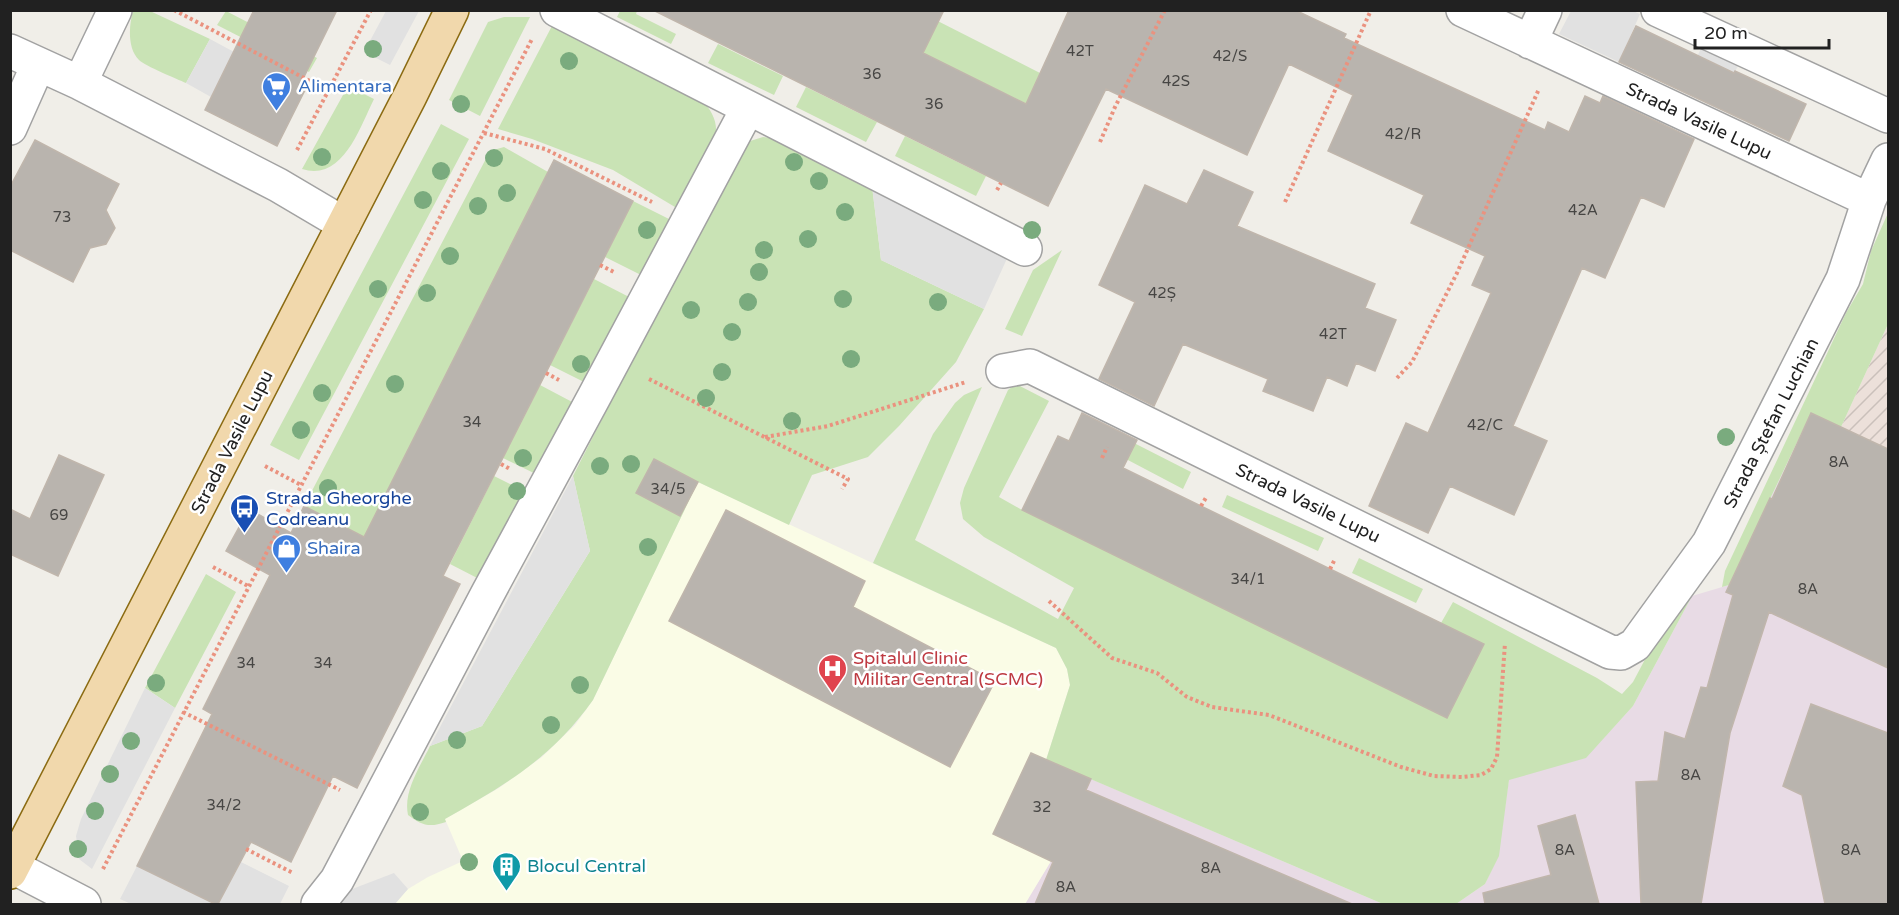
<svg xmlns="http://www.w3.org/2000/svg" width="1899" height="915" viewBox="0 0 1899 915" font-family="'Varela Round',sans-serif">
<defs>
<pattern id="military-furrows" width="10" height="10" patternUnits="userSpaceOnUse" patternTransform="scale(1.5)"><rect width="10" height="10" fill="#ece0da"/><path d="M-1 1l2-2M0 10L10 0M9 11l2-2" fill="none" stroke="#cac0bb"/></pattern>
</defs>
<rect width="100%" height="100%" fill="#f0eee8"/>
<!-- industrial -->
<path fill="#e8dbe5" d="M1811,413L1888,449V904H1456L1485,884L1498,856L1509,779L1586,757L1633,706L1692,596L1729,585Z
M1091,779L1383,904H1025L1051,861Z"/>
<!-- education -->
<path fill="#fafce6" d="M698,482L1056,648L1067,669L1070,685L1046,760L1091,779L1051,861L1025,904H394L408,889L428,877L463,861L445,819L499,788L542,757L575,725L593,700Z"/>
<!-- military -->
<path fill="url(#military-furrows)" d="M1888,324V449L1841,427Z"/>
<!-- garden -->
<path fill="#c9e3b5" d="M133,11H150L210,39L186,83C177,79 145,66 139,60C127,48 129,25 133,11Z
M226,11L317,58L309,72L217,25Z
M620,11H637L636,14L676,34L671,44L617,17Z
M837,11H918L1040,73L1036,82L1084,132Z
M504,17H530L480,116L449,100L488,22Z
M553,24L702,100C711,110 717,120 716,133L680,210L613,170L532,139L498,129Z
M718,44L783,76L774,95L708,63Z
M348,86L374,99C360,127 343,182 302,169Z
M806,87L877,122L866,142L796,107Z
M441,124L469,139L299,460L270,445Z
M905,136L986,176L976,196L895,156Z
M763,137L779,139L872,186L881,260L984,309L956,362L899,426L868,457L812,475L789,525L698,482L593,700C552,758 505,785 445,819L446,822C429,828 421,825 408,815C403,791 420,767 430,746L482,726L590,551L573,476L735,158L747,142Z
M504,147L548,172L364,537L304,506L490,151Z
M633,201L675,222L647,278L605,257Z
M1888,213V324L1841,427L1811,413L1729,585L1722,587L1725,571L1846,313L1863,284L1871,251Z
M1062,250L1022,336L1005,329L1033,270Z
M594,279L633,299L590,385L550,365Z
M1016,384L1049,401L999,497L1022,510L1447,718L1483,645L1441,623L1453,602L1597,678L1622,694L1633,682L1667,618L1692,596L1633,706L1586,758L1509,780L1499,856L1485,884L1456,904H1383L1046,760L1070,685L1067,669L1056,648L873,563L933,434L955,403L964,395L982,387L915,540L1058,619L1074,588L984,537L963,519L960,503L964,488L1008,390Z
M540,385L576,404L540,476L503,458Z
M1134,443L1191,472L1183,489L1126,459Z
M494,476L528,493L483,581L450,564Z
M1227,495L1324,538L1318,551L1222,507Z
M1359,558L1423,589L1416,603L1352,573Z
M206,574L236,592L175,708L145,688Z"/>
<!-- parking -->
<path fill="#e1e1e1" d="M386,11H419L390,65L364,52Z
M1633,11L1640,14L1619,62L1559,34L1571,11Z
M210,39L234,52L211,97L186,83Z
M1704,42L1741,59L1718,109L1681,91Z
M872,186L1010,252L984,309L881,260Z
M573,476L590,551L482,726L430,746Z
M145,688L175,708L92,869L79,859L76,836L81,819Z
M241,862L289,886L280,904H218Z
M137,866L215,904H131L120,899Z
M394,873L408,889L395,904H340L347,891Z"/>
<!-- building -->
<path fill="#b9b4ae" stroke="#c0b6ac" stroke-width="1.5" d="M254,10H337L300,85L306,88L277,146L205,110Z
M653,10H944L923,53L1026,104L1069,10H1295L1346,34L1344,38L1545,130L1548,122L1569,132L1585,96L1600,103L1603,96L1694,139L1664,207L1641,197L1605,278L1582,268L1513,426L1547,441L1514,515L1450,486L1428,533L1369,506L1406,423L1428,433L1491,293L1472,285L1485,256L1411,223L1424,195L1328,151L1353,95L1289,64L1247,155L1106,89L1048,206Z
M1636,26L1734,73L1735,71L1806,104L1789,141L1619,62Z
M35,140L119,184L106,210L115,228L106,244L90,248L73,282L10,250V187Z
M554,160L633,201L443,576L460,584L357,788L333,776L291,862L251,842L218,904H215L137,866L212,714L203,709L270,575L226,551L249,509L291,533L304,506L364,537Z
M1204,170L1253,192L1237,226L1375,284L1365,308L1396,320L1375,371L1356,363L1347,386L1327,377L1313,411L1263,391L1268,379L1183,344L1154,406L1099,379L1135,302L1099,285L1145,185L1187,204Z
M1082,413L1137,440L1123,468L1484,644L1447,718L1022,510L1058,436L1069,441Z
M1811,413L1888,449V668L1769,612L1730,733L1701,904H1641L1636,782L1658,781L1665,732L1685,739L1701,687L1707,688L1733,595L1726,592L1770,498L1772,499Z
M59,455L104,475L58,576L10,554V509L30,519Z
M654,459L698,482L680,516L636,493Z
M726,510L865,581L853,607L995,681L950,767L669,621Z
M1811,704L1888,733V904H1825L1802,795L1783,786Z
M1031,753L1091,779L1086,790L1352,904H1035L1053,862L993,834Z
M1575,815L1599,904H1485L1483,893L1551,875L1538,826Z"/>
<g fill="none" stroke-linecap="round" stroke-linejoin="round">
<defs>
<path id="minor" d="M557,10L1025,249
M1463,10L1869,200
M1658,10L1888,116
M1530,42L1545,10
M10,51L80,83L278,185L344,224
M80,83L115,10
M10,128L38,65
M1003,371L1030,366L1610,652L1621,653L1635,645L1709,543L1843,279L1869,200L1888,160
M13,867L84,904
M318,904L337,880L488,593L594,397L748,108"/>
<path id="major" d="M10,872L410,96L452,10"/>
</defs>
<!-- minor casing -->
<use href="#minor" stroke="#a2a2a2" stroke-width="36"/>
<!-- major casing -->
<use href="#major" stroke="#8b6b12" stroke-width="36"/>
<!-- path -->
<path stroke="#ea927f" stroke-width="4" stroke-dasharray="3 3" stroke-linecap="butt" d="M174,10L329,91
M484,133L545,149L652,202
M1100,142L1115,107L1165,10
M297,150L371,10
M997,190L1001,183
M1285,202L1371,10
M600,265L616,273
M546,373L559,380
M1397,378L1412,362L1457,273L1539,89
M649,379L848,479L842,489
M765,437L828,426L966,382
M1102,458L1107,447
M501,464L510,469
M265,466L301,485
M1201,506L1207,496
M213,567L248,586
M1330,569L1335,559
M1049,601L1112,658L1157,673L1187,697L1212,707L1269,715L1401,767L1434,776L1462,777L1481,775L1491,769L1497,757L1505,643
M183,712L340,790
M246,849L293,873
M103,869L532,39"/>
<!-- minor -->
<use href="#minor" stroke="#fff" stroke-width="33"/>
<!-- major -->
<use href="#major" stroke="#f1d8ac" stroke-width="33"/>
</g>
<!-- trees -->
<g fill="#7aab7e">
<circle cx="373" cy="49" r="9"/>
<circle cx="569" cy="61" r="9"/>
<circle cx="461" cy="104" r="9"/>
<circle cx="322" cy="157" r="9"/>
<circle cx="494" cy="158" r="9"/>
<circle cx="794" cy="162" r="9"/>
<circle cx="441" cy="171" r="9"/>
<circle cx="819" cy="181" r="9"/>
<circle cx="507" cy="193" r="9"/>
<circle cx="423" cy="200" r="9"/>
<circle cx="478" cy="206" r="9"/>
<circle cx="845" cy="212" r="9"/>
<circle cx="647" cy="230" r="9"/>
<circle cx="1032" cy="230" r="9"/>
<circle cx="808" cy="239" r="9"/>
<circle cx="764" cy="250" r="9"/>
<circle cx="450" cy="256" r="9"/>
<circle cx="759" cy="272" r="9"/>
<circle cx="378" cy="289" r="9"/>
<circle cx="427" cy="293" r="9"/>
<circle cx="843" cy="299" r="9"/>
<circle cx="748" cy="302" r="9"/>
<circle cx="938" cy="302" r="9"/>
<circle cx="691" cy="310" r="9"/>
<circle cx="732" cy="332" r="9"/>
<circle cx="851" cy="359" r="9"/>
<circle cx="581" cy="364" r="9"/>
<circle cx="722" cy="372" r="9"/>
<circle cx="395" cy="384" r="9"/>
<circle cx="322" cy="393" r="9"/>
<circle cx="706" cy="398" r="9"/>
<circle cx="792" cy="421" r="9"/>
<circle cx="301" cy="430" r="9"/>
<circle cx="1726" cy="437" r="9"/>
<circle cx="523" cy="458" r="9"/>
<circle cx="631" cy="464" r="9"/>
<circle cx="600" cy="466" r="9"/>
<circle cx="328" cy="488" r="9"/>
<circle cx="517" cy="491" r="9"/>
<circle cx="648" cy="547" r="9"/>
<circle cx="156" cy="683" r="9"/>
<circle cx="580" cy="685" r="9"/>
<circle cx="551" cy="725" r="9"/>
<circle cx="457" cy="740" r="9"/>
<circle cx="131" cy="741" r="9"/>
<circle cx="110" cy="774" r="9"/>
<circle cx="95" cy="811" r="9"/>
<circle cx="420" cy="812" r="9"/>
<circle cx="78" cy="849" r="9"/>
<circle cx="469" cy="862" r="9"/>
</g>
<!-- icons -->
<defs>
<symbol id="supermarket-pin" viewBox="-11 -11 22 30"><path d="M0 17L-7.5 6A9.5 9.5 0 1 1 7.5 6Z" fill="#3f7fe0" stroke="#fff"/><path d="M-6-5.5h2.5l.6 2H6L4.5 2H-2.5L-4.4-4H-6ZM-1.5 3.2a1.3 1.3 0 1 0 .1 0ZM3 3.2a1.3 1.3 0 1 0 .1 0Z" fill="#fff"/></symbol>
<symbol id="bus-pin" viewBox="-11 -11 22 30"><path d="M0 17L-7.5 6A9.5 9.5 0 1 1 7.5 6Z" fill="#1a4fb4" stroke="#fff"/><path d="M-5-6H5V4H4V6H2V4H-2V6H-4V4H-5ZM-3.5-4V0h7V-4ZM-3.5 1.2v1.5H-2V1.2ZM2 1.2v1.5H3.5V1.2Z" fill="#fff"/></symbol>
<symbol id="shop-pin" viewBox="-11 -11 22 30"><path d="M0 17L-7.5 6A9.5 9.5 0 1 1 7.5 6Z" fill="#3f7fe0" stroke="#fff"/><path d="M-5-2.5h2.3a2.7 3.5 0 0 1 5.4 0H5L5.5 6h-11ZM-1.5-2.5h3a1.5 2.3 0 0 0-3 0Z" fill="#fff"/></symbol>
<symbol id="hospital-pin" viewBox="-11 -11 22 30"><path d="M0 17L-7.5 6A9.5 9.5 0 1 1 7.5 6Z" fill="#e0444e" stroke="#fff"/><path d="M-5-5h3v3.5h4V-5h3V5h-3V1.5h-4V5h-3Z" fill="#fff"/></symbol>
<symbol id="building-pin" viewBox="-11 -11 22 30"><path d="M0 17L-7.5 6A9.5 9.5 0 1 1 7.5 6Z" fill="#0f9aa8" stroke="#fff"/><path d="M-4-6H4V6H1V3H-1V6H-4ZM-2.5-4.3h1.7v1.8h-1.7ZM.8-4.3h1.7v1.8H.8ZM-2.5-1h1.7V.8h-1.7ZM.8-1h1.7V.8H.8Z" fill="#fff"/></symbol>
</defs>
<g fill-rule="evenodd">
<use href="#supermarket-pin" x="260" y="70" width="33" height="45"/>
<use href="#bus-pin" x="228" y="492" width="33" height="45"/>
<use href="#shop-pin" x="270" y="532" width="33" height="45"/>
<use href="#hospital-pin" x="816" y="652" width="33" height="45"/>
<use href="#building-pin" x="490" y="850" width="33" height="45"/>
</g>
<g text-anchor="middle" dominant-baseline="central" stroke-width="5" stroke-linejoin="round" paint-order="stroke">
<!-- number labels -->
<g font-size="15" fill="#474644">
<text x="1080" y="51">42T</text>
<text x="1230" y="56">42/S</text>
<text x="872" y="74">36</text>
<text x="1176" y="81">42S</text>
<text x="934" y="104">36</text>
<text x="1403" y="134">42/R</text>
<text x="1583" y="210">42A</text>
<text x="62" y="217">73</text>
<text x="1162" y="293">42Ș</text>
<text x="1333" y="334">42T</text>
<text x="472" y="422">34</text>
<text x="1485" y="425">42/C</text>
<text x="1839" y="462">8A</text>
<text x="668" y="489">34/5</text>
<text x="59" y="515">69</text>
<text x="1248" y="579">34/1</text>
<text x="1808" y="589">8A</text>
<text x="246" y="663">34</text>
<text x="323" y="663">34</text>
<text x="1691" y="775">8A</text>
<text x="224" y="805">34/2</text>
<text x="1042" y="807">32</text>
<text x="1565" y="850">8A</text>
<text x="1851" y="850">8A</text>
<text x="1211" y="868">8A</text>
<text x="1066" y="887">8A</text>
</g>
<!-- shop labels -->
<g font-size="18" fill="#366cbe" stroke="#fff" text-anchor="start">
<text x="298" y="86">Alimentara</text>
<text x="307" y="548">Shaira</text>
</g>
<!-- street labels -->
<g font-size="18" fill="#212121" stroke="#fff">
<text transform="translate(1699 121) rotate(25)">Strada Vasile Lupu</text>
<text transform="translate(1771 423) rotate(-63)">Strada Ștefan Luchian</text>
<text transform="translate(232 442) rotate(-63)">Strada Vasile Lupu</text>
<text transform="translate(1308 503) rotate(26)">Strada Vasile Lupu</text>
</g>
<!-- transit labels -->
<g font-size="18" fill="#164399" stroke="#fff" text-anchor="start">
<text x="266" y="498">Strada Gheorghe<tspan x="266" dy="21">Codreanu</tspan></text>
</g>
<!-- health labels -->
<g font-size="18" fill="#be3a42" stroke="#fff" text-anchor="start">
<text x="853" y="658">Spitalul Clinic<tspan x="853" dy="21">Militar Central (SCMC)</tspan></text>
</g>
<!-- culture labels -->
<g font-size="18" fill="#0d838f" stroke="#fff" text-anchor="start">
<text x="527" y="866">Blocul Central</text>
</g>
</g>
<!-- border -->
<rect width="1899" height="915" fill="none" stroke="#212121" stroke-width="24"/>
<!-- scale -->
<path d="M1695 39v9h134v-9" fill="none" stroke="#212121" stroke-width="3"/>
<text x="1704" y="39" font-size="18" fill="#212121" stroke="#ffffff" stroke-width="4.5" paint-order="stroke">20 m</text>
</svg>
